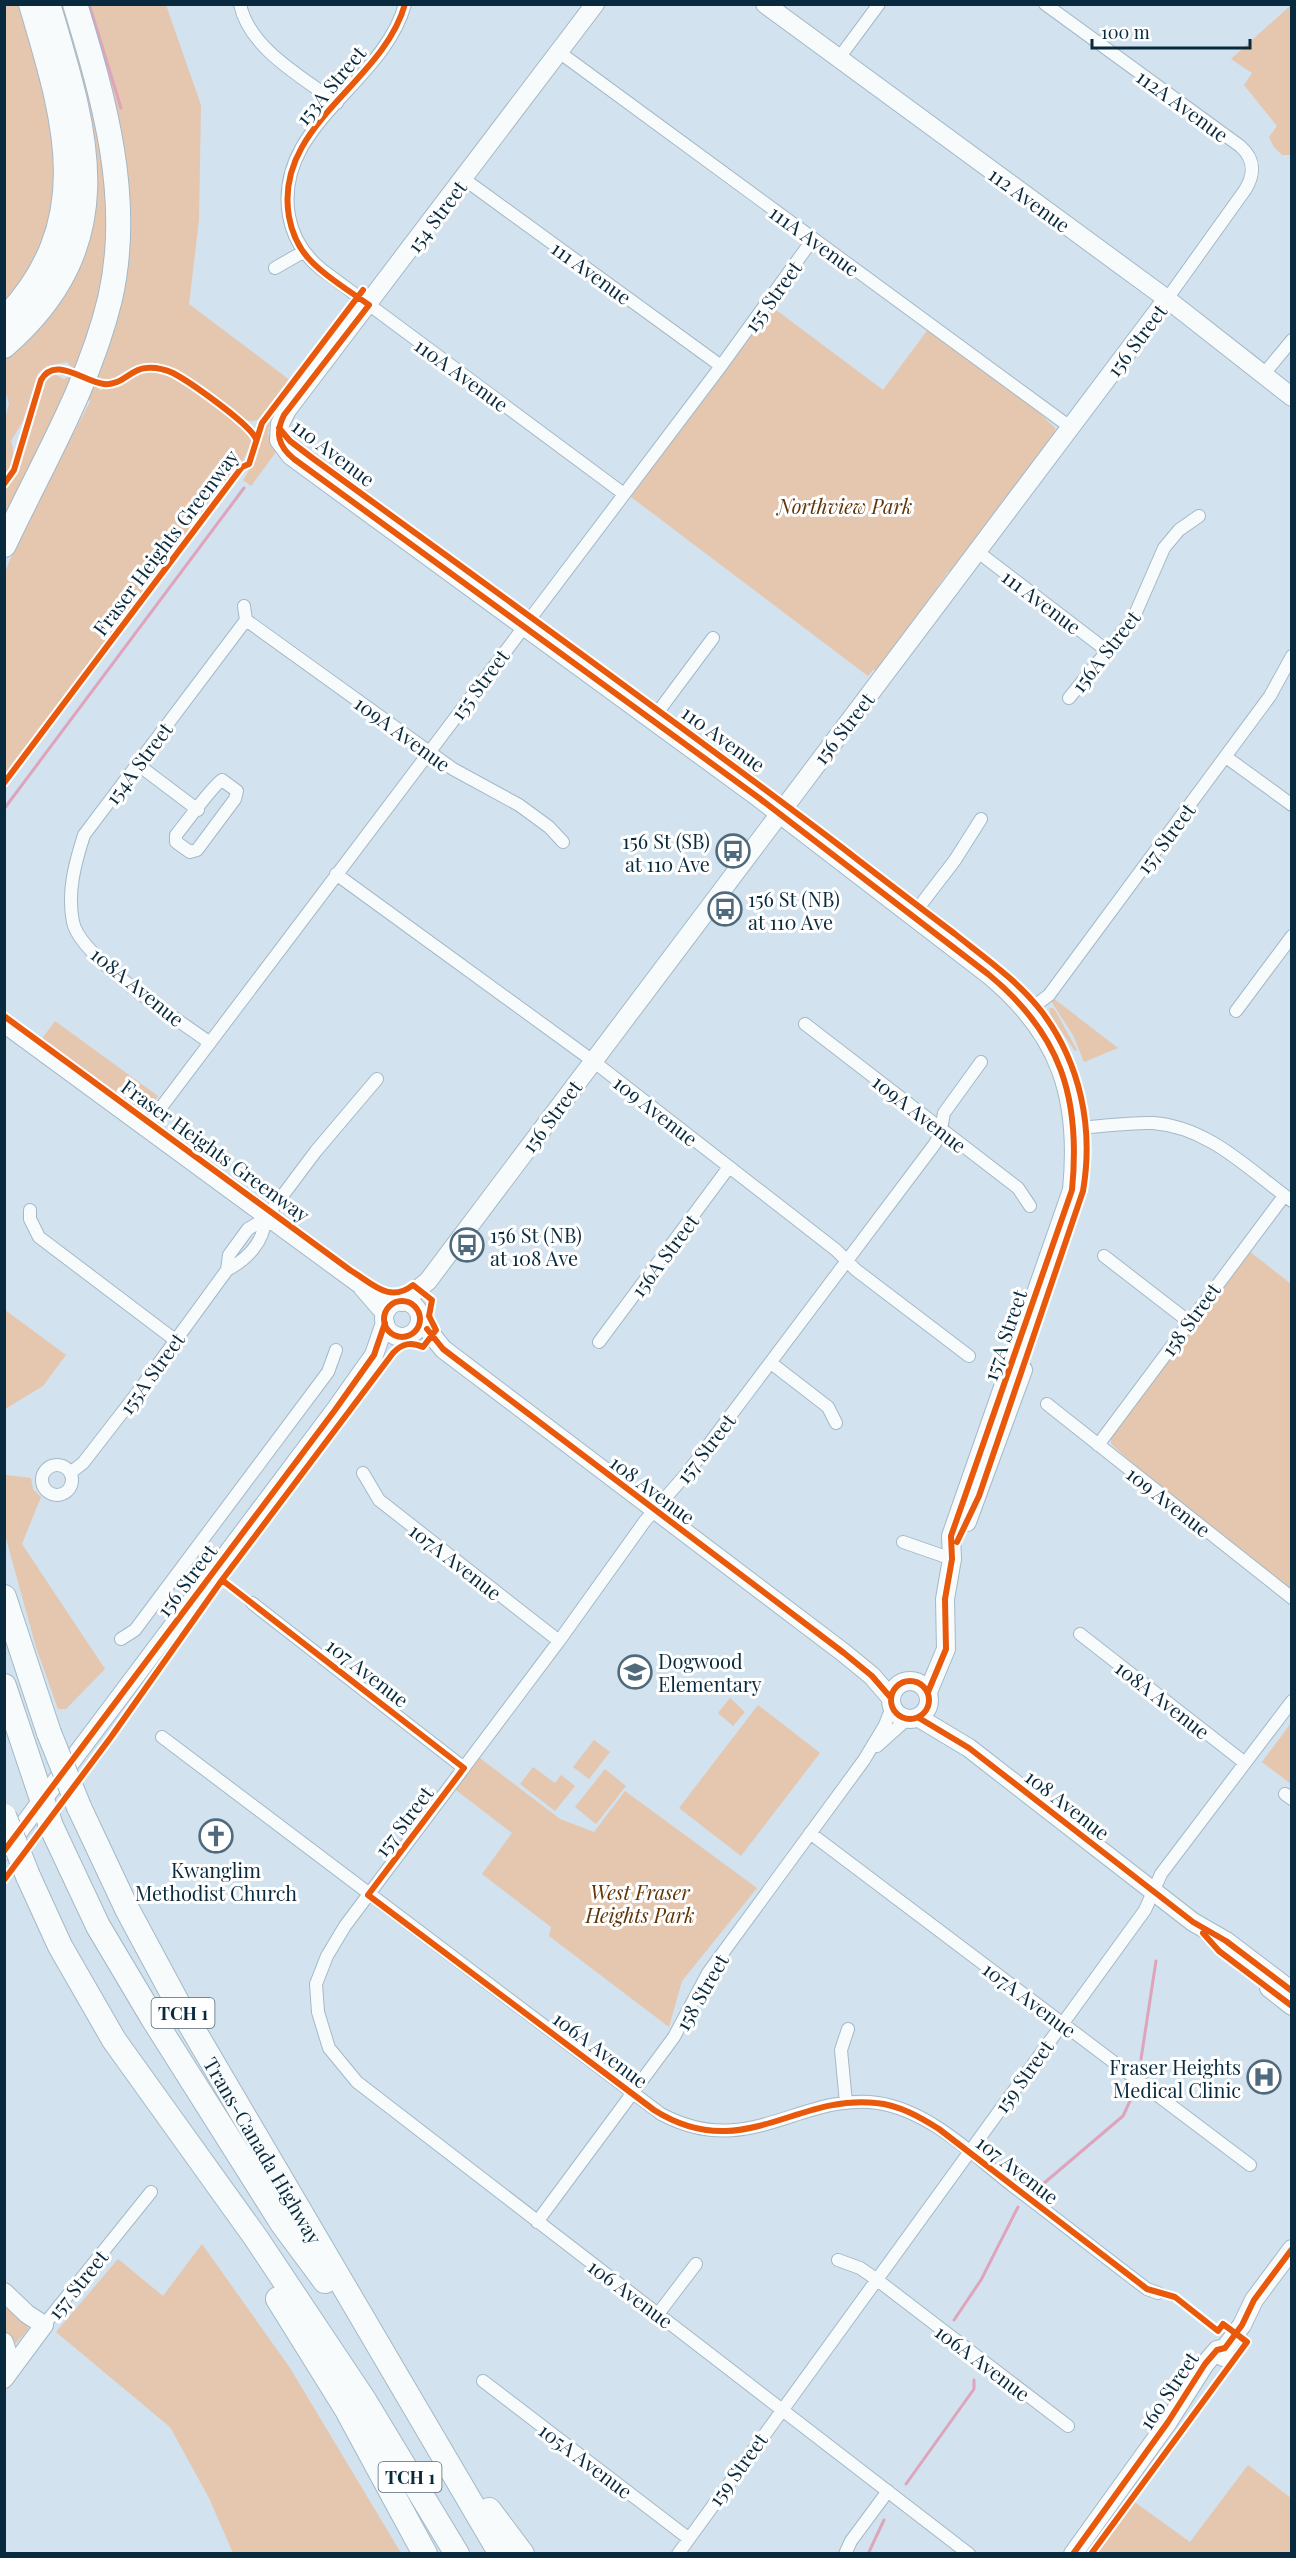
<svg xmlns="http://www.w3.org/2000/svg" width="1296" height="2558" viewBox="0 0 1296 2558" font-family="'Playfair Display',serif">
<rect width="100%" height="100%" fill="#d2e2ee"/>
<!-- green -->
<path fill="#e5c6ae" d="M5,5H23L47,107L50,134L58,152L59,172L46,243L5,311Z
M58,5H68C87,81 111,157 109,237C106,335 45,435 5,522V488L15,475L31,421L34,419L46,381L54,374L64,379L70,376L73,369L67,362L47,366L38,374L23,421L11,441C15,453 13,470 5,481V420L9,403L5,391V360L42,324L73,278L97,185L96,145L91,118L77,61Z
M84,5H166L201,105L199,220L189,304L291,381C279,397 264,431 242,418L175,371L147,363L115,381L99,379L97,384L100,391L107,386L121,384L143,371L153,370L174,377L245,428L252,436L251,446L239,467L5,778L4,575L21,531L91,400L81,404L123,280Z
M1291,5V155H1282L1274,147L1269,137L1277,126L1244,85L1252,73L1231,59Z
M768,304L883,390L929,328L1021,395L1055,428V434L955,570L948,572L879,670H873L868,676L631,497Z
M271,415L268,434L276,452L251,486L243,480C258,460 257,435 271,415Z
M207,517L209,518L114,643L113,641Z
M110,647L112,648L17,773L16,771Z
M1053,998L1118,1048L1084,1062L1073,1035L1051,1001Z
M1049,1008H1053L1056,1012L1077,1050L1075,1051L1051,1016Z
M55,1021L158,1096L148,1109H137L41,1040Z
M1249,1251L1291,1284V1589L1159,1486L1111,1444V1437Z
M5,1310L66,1355L43,1386L5,1409Z
M4,1471L6,1475L31,1478L33,1489L41,1497L22,1544L105,1669L66,1709H58L36,1647L5,1535Z
M730,1698L745,1712L733,1726L718,1713Z
M758,1705L820,1753L741,1856L679,1808Z
M1291,1723V1784L1262,1762Z
M594,1740L610,1752L589,1779L573,1767Z
M476,1755L560,1819L594,1832L625,1791L757,1888L682,1981L669,2027L549,1936L551,1927L482,1874L512,1833L452,1787Z
M533,1767L555,1783L561,1775L575,1786L555,1811L520,1784Z
M605,1769L626,1786L596,1824L575,1807Z
M202,2244L290,2368L401,2553H233L209,2498L170,2427L56,2332L118,2259L163,2296Z
M4,2298L28,2324V2330L15,2344C0,2339 5,2312 4,2298Z
M1248,2465L1291,2498V2553H1094L1129,2498L1190,2542Z"/>
<g fill="none" stroke-linecap="round" stroke-linejoin="round">
<!-- stream -->
<path stroke="#dda4bc" stroke-width="3" d="M89,4L121,108
M4,809L244,488
M1141,2059L1156,1961
M1043,2184L1123,2116L1130,2101
M954,2320L981,2280L1018,2207
M906,2484L974,2389V2380
M868,2554L884,2520"/>
<defs>
<path id="street" d="M240,4C249,49 304,78 337,103
M405,4C384,84 273,125 289,216C293,238 304,255 321,269L624,494
M1045,4L1240,146C1255,159 1255,174 1245,190L1167,299
M559,52L1070,427
M839,58L879,4
M464,179L721,366
M275,268L303,252
M1263,375L1292,340
M978,552L1106,650
M244,606L246,620
M246,620L453,769L519,805L549,827L563,842
M1069,698L1133,619L1164,548L1179,530L1199,516
M652,720L713,638
M1226,757L1292,805
M137,764L198,810
M222,780L237,791L235,799L197,850L190,852L176,842V835C185,824 214,784 222,780Z
M336,874L593,1061L836,1250L856,1270L969,1356
M919,907L955,860L981,819
M1028,1011L1049,995L1270,696L1292,656
M1236,1011L1292,936
M805,1024L1018,1188L1030,1206
M4,1027L360,1288L396,1303
M210,1043C179,1020 80,958 73,922C67,892 75,863 84,835L246,620
M1074,1128C1100,1127 1128,1122 1153,1123C1209,1127 1249,1170 1292,1201
M144,1130L721,366L813,239
M30,1210V1219L39,1237L175,1340
M1104,1256L1188,1321
M227,1270L229,1255L248,1229L265,1219L316,1151L377,1079
M360,1289L385,1318
M599,1342L729,1167
M771,1363L828,1407L836,1423
M1047,1404L1292,1598
M1098,1445L1284,1196
M42 1480a15 15 0 1 1 30 0a15 15 0 1 1-30 0Z
M70,1473L83,1463L135,1396L227,1270C247,1259 264,1242 265,1219
M363,1473L379,1500L559,1641
M903,1542L952,1559
M252,1603L464,1768
M1080,1634L1245,1763
M121,1639L135,1630L328,1372L336,1350
M162,1737L661,2114C750,2161 799,2092 878,2103C930,2111 973,2155 1013,2186C1058,2220 1102,2255 1147,2289L1158,2293
M877,1746L906,1720
M1285,1794L1292,1799
M810,1833L1250,2165
M846,2103L841,2050L848,2029
M537,2222L674,2037L708,1973L864,1760L885,1725L892,1707
M838,2260L860,2268L876,2279L1068,2426
M658,2314L696,2264
M44,2325L151,2192
M483,2381L688,2538
M678,2554L1145,1910L1161,1874L1292,1701
M845,2554L851,2541L888,2491
M969,2554L357,2082L329,2048L318,2012L316,1984L327,1956L345,1926L559,1641L645,1521L688,1472L934,1145L940,1135L944,1113L981,1062"/>
<path id="secondary" d="M595,4L287,410L280,424L279,440L291,456L759,798L988,974C1061,1034 1081,1098 1072,1190L951,1536L952,1559L945,1599L946,1649L928,1692
M765,4L1167,299L1292,397
M384 1319a18 18 0 1 1 36 0a18 18 0 1 1-36 0Z
M402,1302L428,1281L1167,299
M420,1320L443,1349L844,1653L872,1676L891,1698
M967,1522L1023,1370
M891 1700a19 19 0 1 1 38 0a19 19 0 1 1-38 0Z
M919,1718L969,1748L1193,1922L1226,1941L1292,1991
M4,1851L335,1410L374,1355L385,1323
M1269,1988L1292,2006
M4,2292L27,2314L44,2325L4,2379
M4,2342L12,2368
M1223,2357L1225,2348L1242,2325L1254,2300L1292,2249
M1073,2554L1168,2422L1205,2364L1217,2350L1225,2348"/>
<g id="highway">
<path d="M4,320C99,222 65,119 31,4"/>
<path d="M4,346C123,242 87,135 48,4"/>
<path d="M4,545C42,464 89,386 110,299C133,199 104,99 75,4"/>
<path d="M4,1597L49,1733"/>
<path d="M4,1686L51,1826L98,1926L152,2017L282,2223L325,2281"/>
<path id="s1" d="M79,1807L127,1909L177,2002L501,2554"/>
<path d="M28,1876L60,1946L114,2040L256,2238L364,2400L457,2554"/>
<path d="M278,2299L347,2410L425,2554"/>
<path d="M489,2510L522,2554"/>
</g>
</defs>
<!-- street casing -->
<use href="#street" stroke="#a3b9c8" stroke-width="14"/>
<!-- secondary casing -->
<use href="#secondary" stroke="#a3b9c8" stroke-width="20"/>
<!-- highway casing -->
<use href="#highway" stroke="#a3b9c8" stroke-width="26"/>
<!-- street -->
<use href="#street" stroke="#f8fbfc" stroke-width="12"/>
<!-- secondary -->
<use href="#secondary" stroke="#f8fbfc" stroke-width="18"/>
<!-- highway -->
<use href="#highway" stroke="#f8fbfc" stroke-width="24"/>
<defs>
<path id="highway-bridge" d="M49,1733L79,1807
M4,1816L28,1876"/>
</defs>
<!-- highway-bridge casing -->
<use href="#highway-bridge" stroke="#a3b9c8" stroke-width="26" stroke-linecap="butt"/>
<!-- highway-bridge -->
<use href="#highway-bridge" stroke="#f8fbfc" stroke-width="24"/>
<defs>
<path id="cycleway" d="M405,4C383,84 273,125 289,217C292,233 299,249 311,261C327,278 350,291 369,305L284,415C275,433 278,446 294,459L759,798L988,974C1061,1034 1081,1098 1072,1190L951,1536L952,1559L945,1599L946,1649L928,1692
M279,428L290,441L311,457C489,587 669,716 844,849C881,878 918,906 955,934C985,958 1018,981 1042,1012C1080,1063 1094,1127 1083,1191L979,1496L957,1542
M4,484L14,470L41,380C55,355 84,382 104,384C122,386 130,369 146,368C155,367 164,369 173,373C190,382 250,424 256,439
M4,783L242,467L249,464L262,423L363,290
M4,1016L350,1270C372,1283 389,1304 413,1285L432,1300L429,1316L436,1330L423,1347C411,1342 402,1343 393,1353L222,1580L111,1737L4,1880
M384 1319a18 18 0 1 1 36 0a18 18 0 1 1-36 0Z
M427,1329L443,1349L844,1653L872,1676L891,1698
M222,1580L464,1768L368,1895L654,2110C741,2165 795,2094 876,2103C899,2105 920,2117 939,2129L1147,2289L1175,2297L1218,2331L1223,2324L1247,2342L1091,2554
M891 1700a19 19 0 1 1 38 0a19 19 0 1 1-38 0Z
M919,1718L969,1748L1193,1922L1226,1941L1292,1991
M4,1851L335,1410L374,1355L385,1323
M1203,1933L1219,1951L1292,2006
M1073,2554L1168,2422L1205,2364L1217,2350L1225,2348L1242,2325L1254,2300L1292,2249"/>
</defs>
<!-- cycleway casing -->
<use href="#cycleway" stroke="#fff" stroke-width="10"/>
<!-- cycleway -->
<use href="#cycleway" stroke="#e8590c" stroke-width="6"/>
</g>
<!-- icons -->
<defs>
<symbol id="bus-ring" viewBox="-11 -11 22 22"><circle r="9.5" fill="#fff" stroke="#4e6a7c" stroke-width="1.5"/><path d="M-5-6H5V4H4V6H2V4H-2V6H-4V4H-5ZM-3.5-4V0h7V-4ZM-3.5 1.2v1.5H-2V1.2ZM2 1.2v1.5H3.5V1.2Z" fill="#4e6a7c"/></symbol>
<symbol id="school-ring" viewBox="-11 -11 22 22"><circle r="9.5" fill="#fff" stroke="#4e6a7c" stroke-width="1.5"/><path d="M0-5L7-2L0 1L-7-2ZM-4 1L0 2.5L4 1V4Q0 6-4 4Z" fill="#4e6a7c"/></symbol>
<symbol id="church-ring" viewBox="-11 -11 22 22"><circle r="9.5" fill="#fff" stroke="#4e6a7c" stroke-width="1.5"/><path d="M-1.2-6h2.4v3.5h3.3v2.4h-3.3V6h-2.4V-.1h-3.3v-2.4h3.3Z" fill="#4e6a7c"/></symbol>
<symbol id="hospital-ring" viewBox="-11 -11 22 22"><circle r="9.5" fill="#fff" stroke="#4e6a7c" stroke-width="1.5"/><path d="M-5-5h3v3.5h4V-5h3V5h-3V1.5h-4V5h-3Z" fill="#4e6a7c"/></symbol>
</defs>
<g fill-rule="evenodd">
<use href="#bus-ring" x="714" y="832" width="38" height="38"/>
<use href="#bus-ring" x="706" y="890" width="38" height="38"/>
<use href="#bus-ring" x="448" y="1226" width="38" height="38"/>
<use href="#school-ring" x="616" y="1653" width="38" height="38"/>
<use href="#church-ring" x="197" y="1817" width="38" height="38"/>
<use href="#hospital-ring" x="1245" y="2058" width="38" height="38"/>
</g>
<g text-anchor="middle" dominant-baseline="central" stroke-width="6" stroke-linejoin="round" paint-order="stroke">
<!-- shield labels -->
<g fill="#fff" stroke="#516a79" stroke-width="1.5">
<rect x="151.5" y="1998" width="63" height="30" rx="4.5"/>
<rect x="378.5" y="2462" width="63" height="30" rx="4.5"/>
</g>
<g font-size="18" font-weight="bold" fill="#072a3f">
<text x="183" y="2013">TCH 1</text>
<text x="410" y="2477">TCH 1</text>
</g>
<!-- street labels -->
<g font-size="20" fill="#072a3f" stroke="#fff">
<text transform="translate(330 85) rotate(-50)">153A Street</text>
<text transform="translate(1183 105) rotate(36)">112A Avenue</text>
<text transform="translate(1030 199) rotate(36)">112 Avenue</text>
<text transform="translate(436 216) rotate(-53)">154 Street</text>
<text transform="translate(815 240) rotate(36)">111A Avenue</text>
<text transform="translate(592 272) rotate(36)">111 Avenue</text>
<text transform="translate(772 296) rotate(-54)">155 Street</text>
<text transform="translate(1136 340) rotate(-53)">156 Street</text>
<text transform="translate(462 374) rotate(36)">110A Avenue</text>
<text transform="translate(334 452) rotate(37)">110 Avenue</text>
<text transform="translate(165 542) rotate(-53)">Fraser Heights Greenway</text>
<text transform="translate(1042 601) rotate(37)">111 Avenue</text>
<text transform="translate(1105 651) rotate(-52)">156A Street</text>
<text transform="translate(479 684) rotate(-53)">155 Street</text>
<text transform="translate(843 728) rotate(-52)">156 Street</text>
<text transform="translate(403 733) rotate(36)">109A Avenue</text>
<text transform="translate(724 738) rotate(36)">110 Avenue</text>
<text transform="translate(138 763) rotate(-53)">154A Street</text>
<text transform="translate(1165 838) rotate(-53)">157 Street</text>
<text transform="translate(138 986) rotate(39)">108A Avenue</text>
<text transform="translate(656 1110) rotate(38)">109 Avenue</text>
<text transform="translate(920 1113) rotate(38)">109A Avenue</text>
<text transform="translate(551 1116) rotate(-53)">156 Street</text>
<text transform="translate(216 1150) rotate(36)">Fraser Heights Greenway</text>
<text transform="translate(664 1255) rotate(-53)">156A Street</text>
<text transform="translate(1190 1319) rotate(-54)">158 Street</text>
<text transform="translate(1004 1335) rotate(-71)">157A Street</text>
<text transform="translate(151 1373) rotate(-54)">155A Street</text>
<text transform="translate(705 1448) rotate(-52)">157 Street</text>
<text transform="translate(653 1489) rotate(37)">108 Avenue</text>
<text transform="translate(1169 1501) rotate(38)">109 Avenue</text>
<text transform="translate(456 1561) rotate(38)">107A Avenue</text>
<text transform="translate(186 1580) rotate(-53)">156 Street</text>
<text transform="translate(368 1672) rotate(38)">107 Avenue</text>
<text transform="translate(1163 1699) rotate(38)">108A Avenue</text>
<text transform="translate(1068 1804) rotate(38)">108 Avenue</text>
<text transform="translate(403 1821) rotate(-53)">157 Street</text>
<text transform="translate(701 1992) rotate(-60)">158 Street</text>
<text transform="translate(1030 1999) rotate(37)">107A Avenue</text>
<text transform="translate(601 2049) rotate(37)">106A Avenue</text>
<text transform="translate(1023 2076) rotate(-54)">159 Street</text>
<text stroke="none"><textPath href="#s1" startOffset="390">Trans-Canada Highway</textPath></text>
<text transform="translate(1018 2169) rotate(38)">107 Avenue</text>
<text transform="translate(77 2284) rotate(-51)">157 Street</text>
<text transform="translate(631 2293) rotate(37)">106 Avenue</text>
<text transform="translate(983 2362) rotate(37)">106A Avenue</text>
<text transform="translate(1168 2390) rotate(-56)">160 Street</text>
<text transform="translate(586 2460) rotate(37)">105A Avenue</text>
<text transform="translate(737 2469) rotate(-54)">159 Street</text>
</g>
<!-- park labels -->
<g font-size="20" font-style="italic" fill="#613405" stroke="#fff">
<text x="845" y="505">Northview Park</text>
<text x="640" y="1891">West Fraser<tspan x="640" dy="23">Heights Park</tspan></text>
</g>
<!-- poi labels -->
<g font-size="20" fill="#072a3f" stroke="#fff" text-anchor="start">
<text x="710" y="840" text-anchor="end">156 St (SB)<tspan x="710" dy="23">at 110 Ave</tspan></text>
<text x="748" y="898">156 St (NB)<tspan x="748" dy="23">at 110 Ave</tspan></text>
<text x="490" y="1234">156 St (NB)<tspan x="490" dy="23">at 108 Ave</tspan></text>
<text x="658" y="1660">Dogwood<tspan x="658" dy="23">Elementary</tspan></text>
<text x="216" y="1869" text-anchor="middle">Kwanglim<tspan x="216" dy="23">Methodist Church</tspan></text>
<text x="1241" y="2066" text-anchor="end">Fraser Heights<tspan x="1241" dy="23">Medical Clinic</tspan></text>
</g>
</g>
<!-- border -->
<rect width="1296" height="2558" fill="none" stroke="#072a3f" stroke-width="12"/>
<!-- scale -->
<path d="M1092 39v9h158v-9" fill="none" stroke="#072a3f" stroke-width="3"/>
<text x="1101" y="39" font-size="18" fill="#072a3f" stroke="#ffffff" stroke-width="4.5" paint-order="stroke">100 m</text>
</svg>
